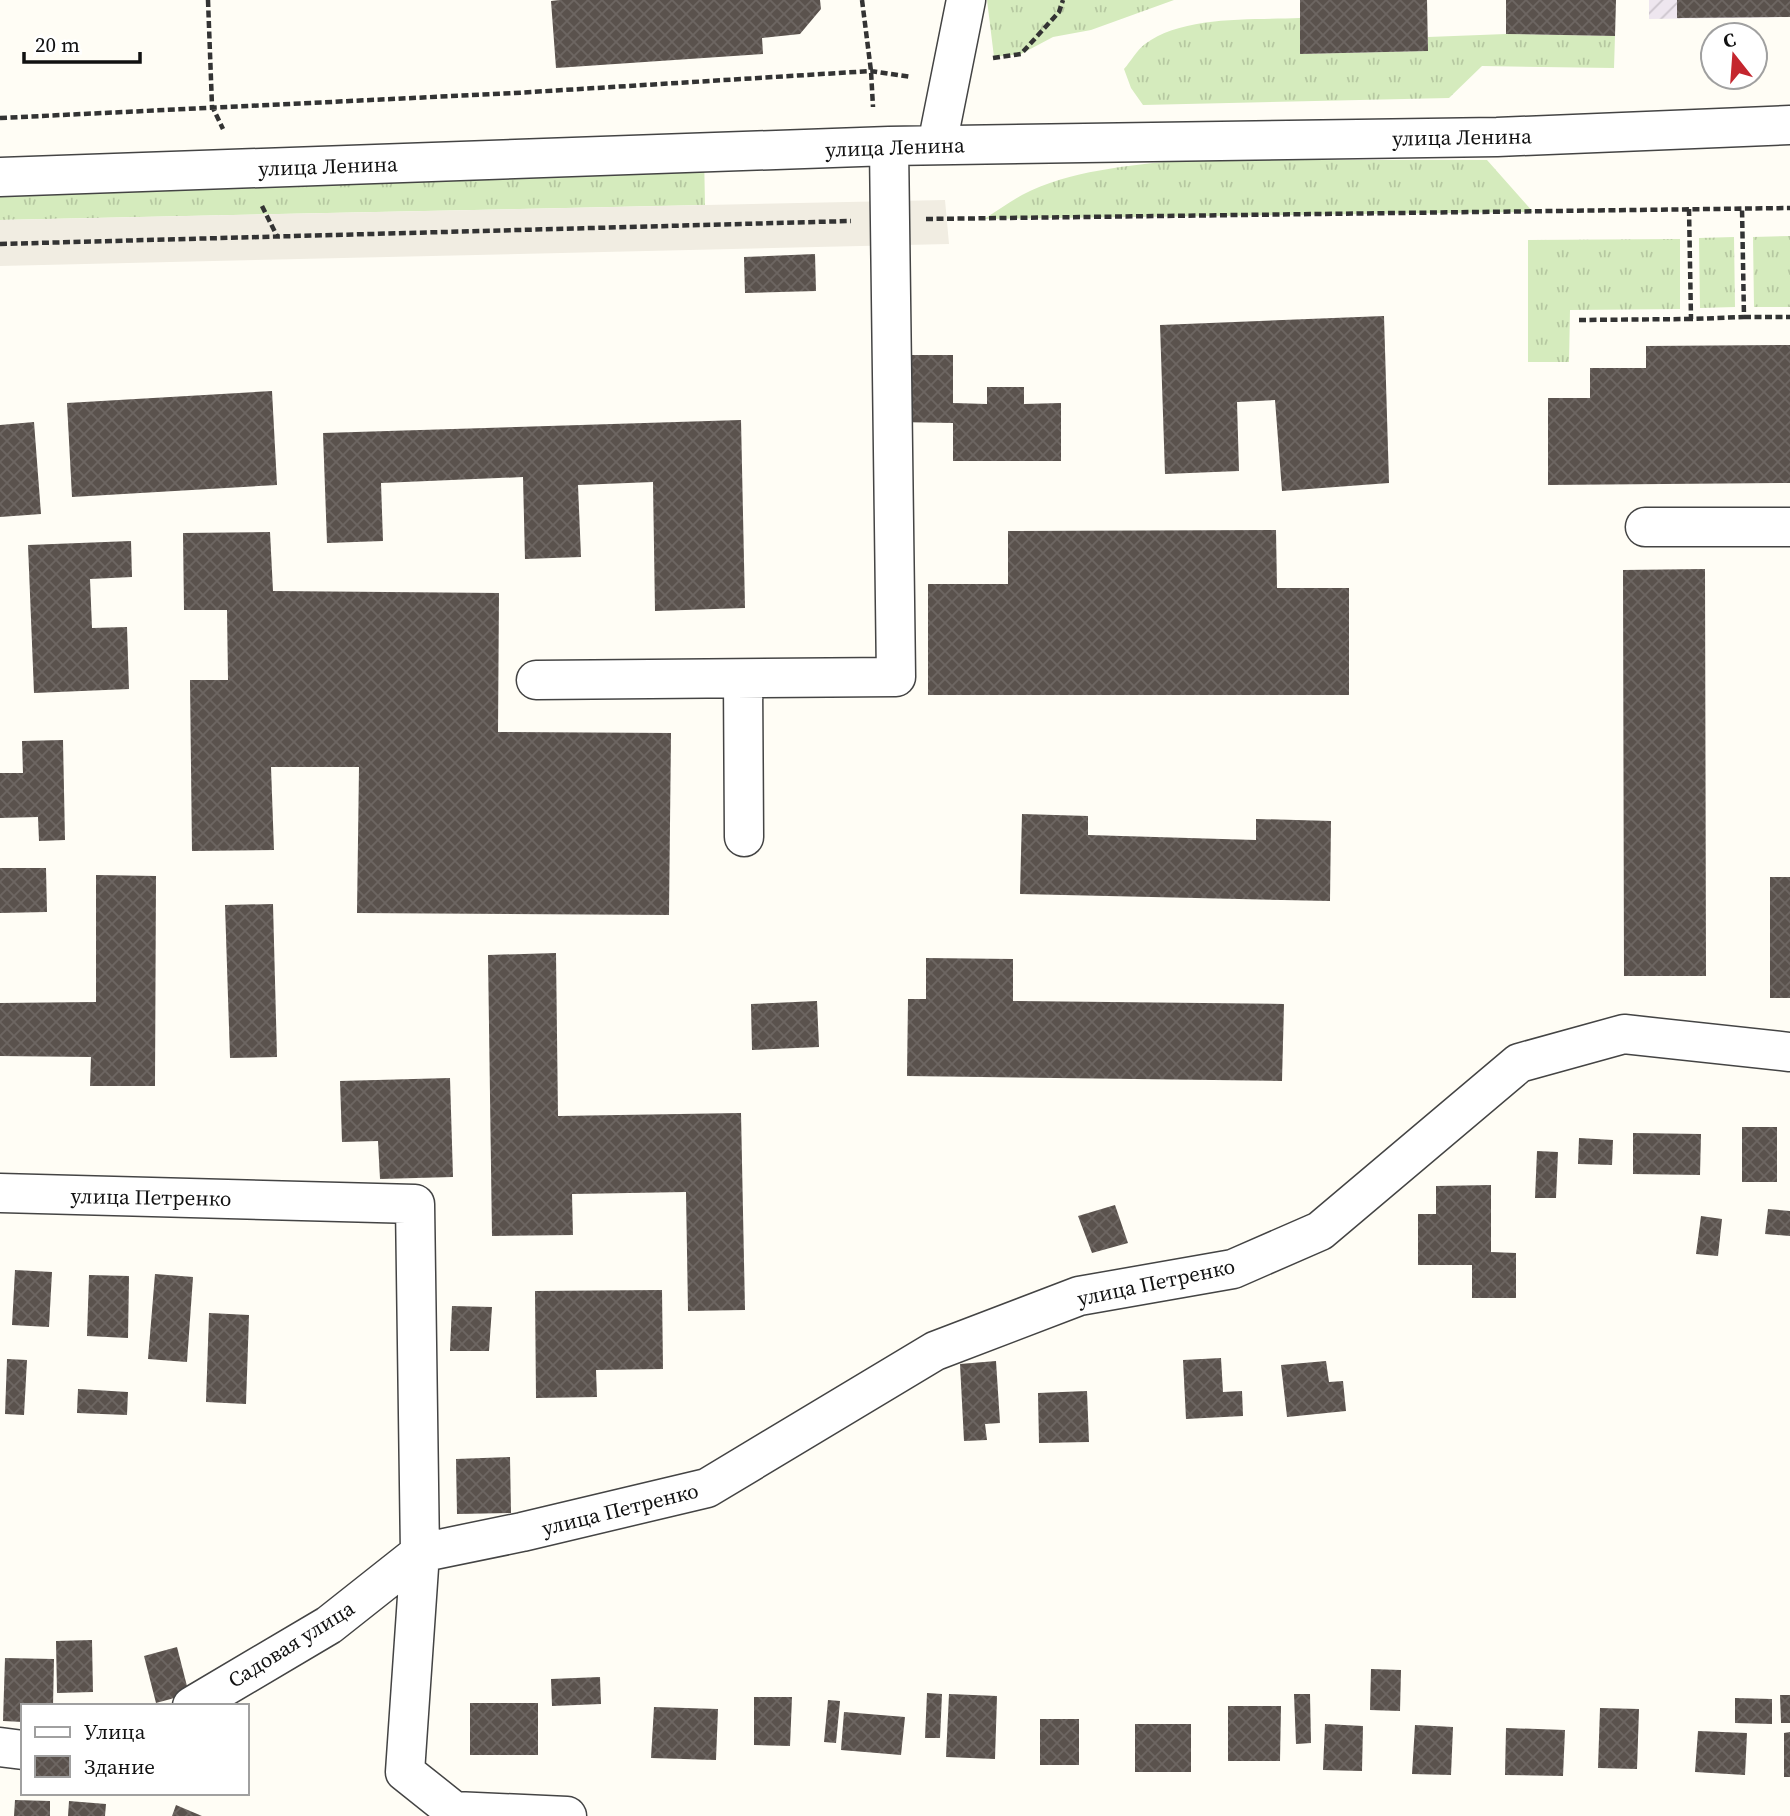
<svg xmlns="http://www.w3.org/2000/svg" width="1790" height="1816" viewBox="0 0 1790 1816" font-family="'Source Serif 4',serif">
<defs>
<pattern id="industrial-furrows" width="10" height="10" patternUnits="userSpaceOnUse" patternTransform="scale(1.75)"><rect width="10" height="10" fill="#eee6ef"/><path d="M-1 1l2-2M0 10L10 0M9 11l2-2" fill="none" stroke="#cbc4cc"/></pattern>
<pattern id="grass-tufts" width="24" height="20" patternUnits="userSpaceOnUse" patternTransform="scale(1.75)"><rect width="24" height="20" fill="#d5ebbd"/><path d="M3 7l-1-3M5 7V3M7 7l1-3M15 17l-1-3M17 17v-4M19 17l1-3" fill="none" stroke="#b6c8a1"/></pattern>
<pattern id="building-cross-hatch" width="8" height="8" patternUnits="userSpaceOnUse" patternTransform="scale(1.75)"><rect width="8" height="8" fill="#5a524d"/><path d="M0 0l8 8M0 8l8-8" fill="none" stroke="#6d6662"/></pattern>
</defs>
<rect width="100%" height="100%" fill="#fffdf5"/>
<!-- industrial -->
<path fill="url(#industrial-furrows)" d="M1649,0H1790V17L1649,19Z"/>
<!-- grass -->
<path fill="url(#grass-tufts)" d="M987,0H1174L1091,30L1053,37L1021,54L994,57Z
M1300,18L1301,54L1428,51V37L1506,34L1615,36L1614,68L1482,66L1449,98L1143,105L1131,88L1124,69C1131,61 1137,50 1145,44C1183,15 1254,20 1300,18Z
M704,153L705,205L0,220V177Z
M1181,160H1487L1533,212L984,219C997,211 1009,202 1022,195C1070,170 1128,166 1181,160Z
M1790,236V307H1754L1753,237Z
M1734,237L1735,307L1700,308L1699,238Z
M1680,239V309L1570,310L1569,362H1528V240Z"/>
<!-- plaza -->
<path fill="#f1ede2" d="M945,200L949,244L0,266V220Z"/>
<!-- building -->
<path fill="url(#building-cross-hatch)" d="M560,0H820L821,9L800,34L762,38L763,54L556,68L551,1Z
M1300,0H1427L1428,51L1300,54Z
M1506,0H1616L1615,36L1506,34Z
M1677,0H1790V17L1677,18Z
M815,254L816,291L745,293L744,257Z
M1384,316L1389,483L1282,491L1275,400L1237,402L1239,471L1165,474L1160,325Z
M1790,345V483L1548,485V398H1590V368H1646V346Z
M896,355H953V403L987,404V387H1024V404L1061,403V461H953V423L895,422Z
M272,391L277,485L72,497L67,403Z
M741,420L745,608L655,611L653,482L578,485L581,557L525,559L523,477L381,483L383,541L327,543L323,433Z
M34,422L41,514L0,517V425Z
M1276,530L1277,588H1349V695H928V584H1008V531Z
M270,532L273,591L499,593L498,732L671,733L669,915L357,913L359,767H271L274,850L192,851L190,680H228L227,610H184L183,533Z
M131,541L132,577L90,579L92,628L127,627L129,689L34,693L28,545Z
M1705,569L1706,976H1624L1623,570Z
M63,740L65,840L39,841L38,817L0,818V773H23L22,741Z
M1022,814L1088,816V835L1256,840V819L1331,821L1330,901L1020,894Z
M0,868H46L47,912L0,913Z
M96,875L156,876L155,1086H90L91,1057L0,1056V1003L96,1002Z
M1770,877H1790V998H1770Z
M273,904L277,1057L230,1058L225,905Z
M556,953L558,1116L741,1113L745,1310L688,1311L686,1192L572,1194L573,1235L492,1236L488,955Z
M926,958L1013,959V1001L1284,1004L1282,1081L907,1076L908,999H926Z
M817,1001L819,1047L752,1050L751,1004Z
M450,1078L453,1177L380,1179L378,1141L342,1142L340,1081Z
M1742,1127H1777V1182H1742Z
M1633,1133L1701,1134L1700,1175L1633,1174Z
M1579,1138L1613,1140L1612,1165L1578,1164Z
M1537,1151L1558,1152L1556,1198H1535Z
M1491,1185V1252L1516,1253V1298H1472V1265H1418V1214H1436V1186Z
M1115,1205L1128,1243L1092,1253L1078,1216Z
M1768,1209L1790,1211V1236L1765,1234Z
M1701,1216L1722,1219L1718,1256L1696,1254Z
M15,1270L52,1272L49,1327L12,1325Z
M155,1274L193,1277L187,1362L148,1359Z
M89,1275L129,1276L128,1338L87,1336Z
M662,1290L663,1369L596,1370L597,1397L536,1398L535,1291Z
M452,1306L492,1307L489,1351H450Z
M209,1313L249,1315L246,1404L206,1402Z
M1221,1358L1223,1392L1242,1391L1243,1416L1186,1419L1183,1360Z
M7,1359L27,1360L24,1415L5,1414Z
M996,1361L1000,1423L985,1424L987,1440L964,1441L960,1364Z
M1326,1361L1329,1382L1343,1381L1346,1411L1287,1417L1281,1365Z
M78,1389L128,1392L127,1415L77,1413Z
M1087,1391L1089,1442L1039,1443L1038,1393Z
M510,1457L511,1513L457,1514L456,1459Z
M92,1640L93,1692L57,1693L56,1641Z
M177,1647L189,1694L156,1703L144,1656Z
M5,1658L54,1659L53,1706H23V1722L3,1721Z
M1371,1669L1401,1670L1400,1711L1370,1710Z
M600,1677L601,1704L552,1706L551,1679Z
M927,1693L942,1694L940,1738H925Z
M949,1694L997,1696L995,1759L946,1757Z
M1294,1694H1310L1311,1743L1296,1744Z
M1780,1695H1790V1723H1781Z
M754,1697H792L790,1746L754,1745Z
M1735,1698L1772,1699V1724L1735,1723Z
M828,1700L840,1701L836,1743L824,1742Z
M470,1703H538V1755H470Z
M1228,1706H1281L1280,1761H1228Z
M654,1707L718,1709L716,1760L651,1758Z
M1600,1708L1639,1709L1637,1769L1598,1768Z
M844,1712L905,1717L901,1755L841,1750Z
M1040,1719H1079V1765H1040Z
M1135,1724H1191V1772H1135Z
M1325,1724L1363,1726L1362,1771L1323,1770Z
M1415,1725L1453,1727L1451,1775L1412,1774Z
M1506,1728L1565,1730L1563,1776L1505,1775Z
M1698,1731L1747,1733L1745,1775L1695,1772Z
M1790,1732V1777H1784V1733Z
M15,1800L50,1801V1816H14Z
M69,1801L106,1804L105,1816H68Z
M176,1805L202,1816H172Z"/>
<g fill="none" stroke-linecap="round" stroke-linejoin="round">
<defs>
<path id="minor" d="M937,145L966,0
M0,177L889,146L1497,137L1790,125
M1645,527H1790
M743,679L744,837
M536,680L896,677L889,146
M0,1193L415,1204L420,1553L405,1772L454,1811L567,1816
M192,1706L329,1625L420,1553L522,1532L707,1488L935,1351L1079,1296L1233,1269L1320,1231L1519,1063L1624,1034L1790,1052
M0,1747L23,1750"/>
</defs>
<!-- minor casing -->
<use href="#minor" stroke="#444" stroke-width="41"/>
<!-- path -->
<path stroke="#333" stroke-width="4.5" stroke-dasharray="7 3.5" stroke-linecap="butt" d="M208,0L212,106L223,129
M862,0L871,71L873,107
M993,58L1021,54L1059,12L1063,0
M0,118L515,93L871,71L911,77
M262,206L277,236
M1689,209L1691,319L1744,317L1742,208
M926,219L1790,208
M0,244L851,221
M1744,317H1790
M1579,320L1691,319"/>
<!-- minor -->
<use href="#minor" stroke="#fff" stroke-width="38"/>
</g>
<g text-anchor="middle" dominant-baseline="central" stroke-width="7" stroke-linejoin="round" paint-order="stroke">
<!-- street labels -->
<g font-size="21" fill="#111" stroke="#fff">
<text transform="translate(1462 137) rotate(-1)">улица Ленина</text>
<text transform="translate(895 147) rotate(-2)">улица Ленина</text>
<text transform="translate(328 166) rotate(-2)">улица Ленина</text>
<text transform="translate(151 1197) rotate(1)">улица Петренко</text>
<text transform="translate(1156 1282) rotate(-12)">улица Петренко</text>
<text transform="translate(620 1509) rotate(-14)">улица Петренко</text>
<text transform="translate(291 1644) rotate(-32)">Садовая улица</text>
</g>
</g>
<!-- legend -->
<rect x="21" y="1704" width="228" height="91" fill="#ffffff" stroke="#a0a0a0" stroke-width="2"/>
<rect x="35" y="1727" width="35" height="10" fill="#ffffff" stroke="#a0a0a0" stroke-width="2"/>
<text x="84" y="1739" font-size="21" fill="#111111">Улица</text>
<rect x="35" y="1756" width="35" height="21" fill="url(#building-cross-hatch)" stroke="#a0a0a0" stroke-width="2"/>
<text x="84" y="1774" font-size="21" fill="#111111">Здание</text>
<!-- north arrow -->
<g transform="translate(1734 56) rotate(343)"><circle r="33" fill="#ffffff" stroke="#a0a0a0" stroke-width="2"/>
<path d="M0-5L12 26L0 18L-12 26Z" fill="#c4262e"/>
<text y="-10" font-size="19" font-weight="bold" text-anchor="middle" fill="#111111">С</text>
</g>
<!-- scale -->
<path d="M24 52v10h116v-10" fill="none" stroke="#111111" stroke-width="3.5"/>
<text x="35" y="52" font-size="21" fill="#111111" stroke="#ffffff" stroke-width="5" paint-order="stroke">20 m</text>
</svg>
